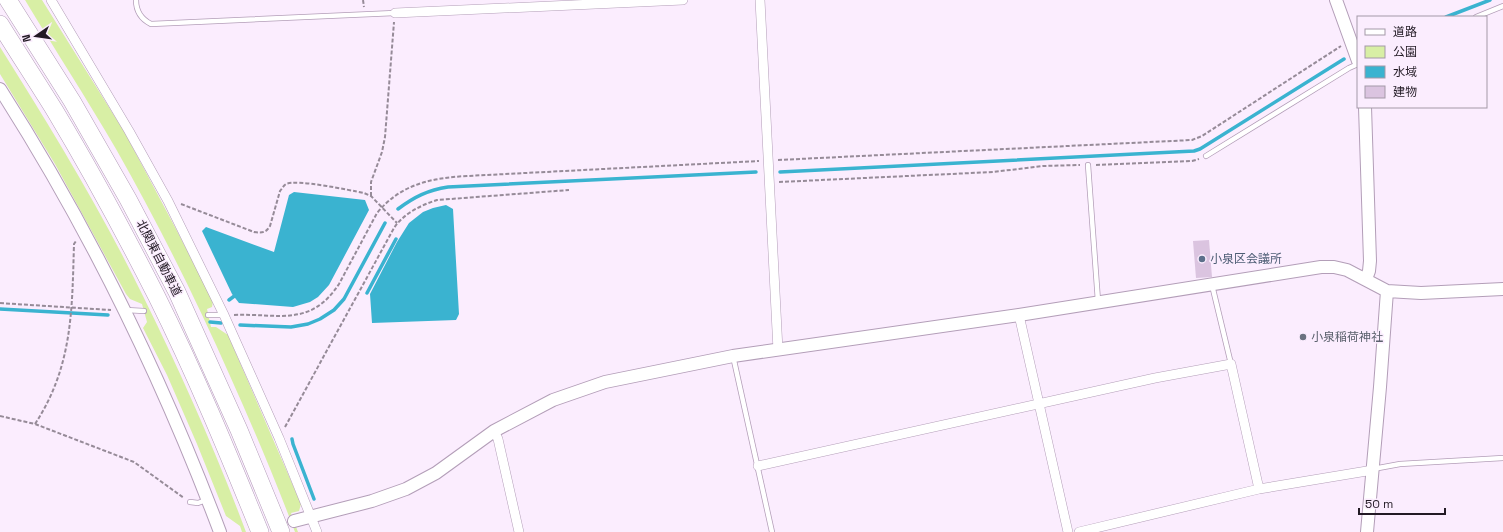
<svg xmlns="http://www.w3.org/2000/svg" width="1503" height="532" viewBox="0 0 1503 532" font-family="'Space Grotesk','Noto Sans JP',sans-serif">
<rect width="100%" height="100%" fill="#fbedfe"/>
<!-- green -->
<path fill="#d8efa5" d="M25,0H42L125,133L176,229L213,301L212,307L207,309L211,327H216L228,335L301,504L299,511L291,513L298,532H295C275,479 253,427 230,376C196,299 158,223 116,149C87,99 55,50 25,0Z
M0,47C51,128 101,210 143,296C181,373 216,452 246,532H242L240,526L226,516L197,444L167,375L143,328L147,322L142,304L130,299L126,294L55,164L0,74Z"/>
<!-- water -->
<path fill="#3ab3d0" d="M294,192L365,200L369,210L329,285L318,297L310,302L293,307L239,303L232,294L202,231L206,227L274,252L289,195Z
M446,205L453,209L459,314L456,320L372,323L370,294L397,242L409,223L423,212L433,208Z"/>
<g fill="none" stroke-linecap="round" stroke-linejoin="round">
<!-- stream -->
<path stroke="#3ab3d0" stroke-width="3.5" d="M1446,17L1490,0
M780,172L1194,151L1200,149L1344,59
M398,209C414,197 428,190 448,187L756,172
M367,293L396,239
M229,300L237,294
M0,309L108,315
M210,322L221,323
M240,325L291,327L308,324L320,319L334,310L344,299L385,223
M292,439L293,444L314,499"/>
</g>
<!-- building -->
<path fill="#dbc4e0" d="M1209,240L1212,277L1196,278L1193,241Z"/>
<g fill="none" stroke-linecap="round" stroke-linejoin="round">
<defs>
<path id="service" d="M136,0C136,12 141,19 151,24L395,13
M1476,17L1503,6
M1206,156L1349,68L1358,64
M1088,165L1098,301
M1212,285L1231,364
M126,310L144,311
M208,315H224
M733,356L772,532
M1373,469L1400,464L1503,458
M190,502L198,503L206,500"/>
<path id="minor" d="M51,0L129,131L168,201L224,315L279,438L317,532
M760,0L778,350
M395,13L683,0
M1019,315L1068,532
M494,431L498,439L519,532
M758,466L1155,378L1231,364L1259,489
M1079,532L1259,489L1373,470"/>
<path id="tertiary" d="M1336,0L1358,61
M0,89C89,228 162,378 220,532
M1365,107L1370,261L1369,271L1366,279
M294,521L372,501L406,489L436,473L494,431L553,400L605,382L733,356L1019,315L1321,267H1334L1347,270L1387,291L1421,293L1503,289
M1367,532L1380,387L1387,291"/>
<path id="motorway" d="M8,0L72,101L128,199L177,292L239,430L281,532
M0,24C18,53 37,82 55,111C91,171 125,234 157,297C195,373 228,453 260,532"/>
</defs>
<!-- service casing -->
<use href="#service" stroke="#b39eb8" stroke-width="6"/>
<!-- minor casing -->
<use href="#minor" stroke="#b39eb8" stroke-width="10"/>
<!-- tertiary casing -->
<use href="#tertiary" stroke="#b39eb8" stroke-width="14"/>
<!-- motorway casing -->
<use href="#motorway" stroke="#b39eb8" stroke-width="18"/>
<!-- path -->
<path stroke="#968b98" stroke-width="2" stroke-dasharray="4 2" stroke-linecap="butt" d="M363,0L364,7
M778,160L1192,140L1202,136L1341,46
M1096,165L1192,161L1199,159
M779,182L993,172L1043,166L1080,165
M371,196V182L382,152L385,137L394,22
M181,204L254,232C262,233 266,233 270,226L280,191C282,189 283,186 286,184C297,179 349,190 364,193L371,196L397,223
M0,303L111,310
M234,315C278,313 310,328 339,284L377,213C401,184 431,178 467,176L759,161
M0,416L35,424L134,462L184,498
M35,424C73,366 72,309 74,244L76,241
M285,427L394,228C403,214 421,205 437,200L569,190"/>
<!-- service -->
<use href="#service" stroke="#fff" stroke-width="4.5"/>
<!-- minor -->
<use href="#minor" stroke="#fff" stroke-width="9"/>
<!-- tertiary -->
<use href="#tertiary" stroke="#fff" stroke-width="12"/>
<!-- motorway -->
<use href="#motorway" stroke="#fff" stroke-width="17"/>
</g>
<!-- markers -->
<circle fill="#5c6f8a" stroke="#fbedfe" stroke-width="1.5" cx="1202" cy="259" r="4"/>
<circle fill="#6b7280" stroke="#fbedfe" stroke-width="1.5" cx="1303" cy="337" r="4"/>
<g text-anchor="middle" dominant-baseline="central" stroke-width="3" stroke-linejoin="round" paint-order="stroke">
<!-- street labels -->
<g font-size="12" fill="#221a24" stroke="#fbedfe">
<text transform="translate(159 258) rotate(63)">北関東自動車道</text>
</g>
<!-- service labels -->
<g font-size="12" fill="#4e5e75" stroke="#fbedfe" text-anchor="start">
<text x="1210" y="259">小泉区会議所</text>
</g>
<!-- worship labels -->
<g font-size="12" fill="#5b616d" stroke="#fbedfe" text-anchor="start">
<text x="1311" y="337">小泉稲荷神社</text>
</g>
</g>
<!-- legend -->
<rect x="1357" y="16" width="130" height="92" fill="#fbedfe" stroke="#a499a7"/>
<rect x="1365" y="29" width="20" height="6" fill="#ffffff" stroke="#a499a7"/>
<text x="1393" y="36" font-size="12" fill="#221a24">道路</text>
<rect x="1365" y="46" width="20" height="12" fill="#d8efa5" stroke="#a499a7"/>
<text x="1393" y="56" font-size="12" fill="#221a24">公園</text>
<rect x="1365" y="66" width="20" height="12" fill="#3ab3d0" stroke="#a499a7"/>
<text x="1393" y="76" font-size="12" fill="#221a24">水域</text>
<rect x="1365" y="86" width="20" height="12" fill="#dbc4e0" stroke="#a499a7"/>
<text x="1393" y="96" font-size="12" fill="#221a24">建物</text>
<!-- north arrow -->
<g transform="translate(36 36) rotate(257)" stroke="#fbedfe" stroke-width="3" paint-order="stroke">
<path d="M0-3L7 15L0 10L-7 15Z" fill="#221a24"/>
<text y="-6" font-size="11" font-weight="bold" text-anchor="middle" fill="#221a24">N</text>
</g>
<!-- scale -->
<path d="M1359 508v6h86v-6" fill="none" stroke="#221a24" stroke-width="2"/>
<text x="1365" y="508" font-size="12" fill="#221a24" stroke="#fbedfe" stroke-width="3" paint-order="stroke">50 m</text>
</svg>
